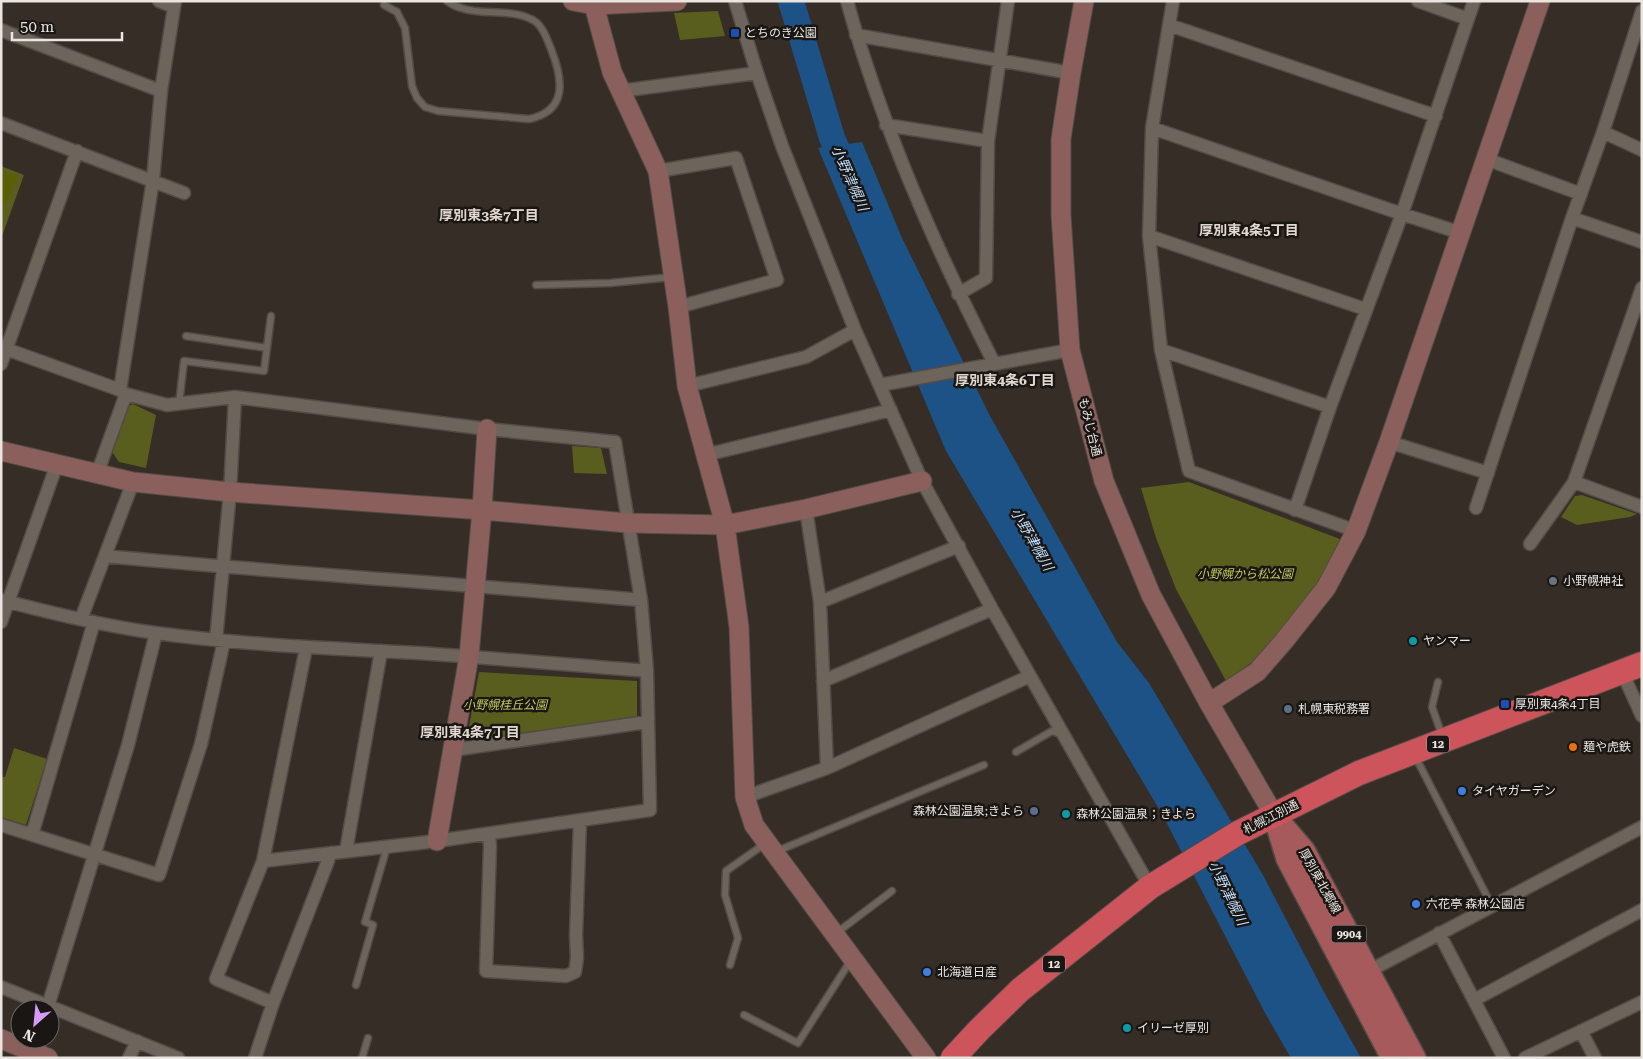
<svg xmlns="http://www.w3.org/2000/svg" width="1643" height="1059" viewBox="0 0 1643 1059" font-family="'Roboto Serif','Noto Sans JP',serif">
<rect width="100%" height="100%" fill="#352d26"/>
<!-- green -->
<path fill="#595d1e" d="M718,11L725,36L680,40L674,13Z
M1,166L24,175L1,239Z
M133,404L156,415L146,468L119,462L112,452L128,406Z
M572,446L601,448L607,474L574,473Z
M1189,482L1340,539C1334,555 1328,574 1319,589C1297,624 1261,658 1226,681L1176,589L1156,538L1141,488Z
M1582,495L1637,514L1630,517L1577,525L1561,517L1575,496Z
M479,672L637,681V718L466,743Z
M14,748L47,759L26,825L1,817V777H5Z"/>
<!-- forest -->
<path fill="#5b5f03" d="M1,171L17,176L5,206L1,205Z"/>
<!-- water -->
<path fill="#1d5286" d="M862,142L902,238L990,416L1117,642L1149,683L1263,875L1324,992L1361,1058H1291L1265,1013L1162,814L946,451L818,148Z"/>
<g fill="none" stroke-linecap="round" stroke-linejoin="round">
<!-- river -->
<path stroke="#1d5286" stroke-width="26" d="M791,1L832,138L850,178"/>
<defs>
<path id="lane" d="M384,5L397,12L405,28L412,86L417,98L425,107L438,111L529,119C568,111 563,79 551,49C547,39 543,26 533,20C511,8 484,16 461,8C456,7 451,4 447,1
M536,285L610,283L672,277
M186,336L267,348
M179,404L184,361L264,371L271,316
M1438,682L1432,707L1442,735
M1016,752L1052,731L1060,734
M1415,756L1492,906
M775,852L984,765
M835,934L892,891
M730,965L738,938L725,895L726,871L766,843
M356,985L373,925L365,922L387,847
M744,1015L798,1043L851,960
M362,1058L368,1038"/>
<path id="street" d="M159,1L174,7
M735,1L757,73L782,146L855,330L922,481L992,609L1150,887
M847,1C882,127 935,247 994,363
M1173,1L1152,128L1149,236L1161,350L1189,471L1356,531
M1418,1L1468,19
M1169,25L1436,116
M1,30L161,91
M856,35L1071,73
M620,91L757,73
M1,123L184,193
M886,125L988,141
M1152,128L1402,214L1461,233
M1603,132L1642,150
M1486,159L1581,194
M658,171L736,158L777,280L678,307
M1572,218L1642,242
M1149,236L1365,309
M958,294L986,278L988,141L1008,1
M6,349L120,390L126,394L167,405L235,397L487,429L615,442L641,600L647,671L650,810L437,841L263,861
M1161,350L1330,407
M1,364L77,151
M880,385L1070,350
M687,386L806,357L855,330
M120,390L153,180L161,91L175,1
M1389,442L1488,473
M705,455L891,410
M97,474L126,394
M1574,482L1642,507
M1476,508L1572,218L1603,132L1642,11
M806,509L820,602L827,768
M1295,510L1330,407L1402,214L1474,1
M1530,544L1574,482L1642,288
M105,556C284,573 463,584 641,600
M1,600C52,613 104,626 156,633C243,645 330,648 417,653C493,658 570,665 647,671
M820,602L959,546
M81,619L133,482
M1,622L57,464
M216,640L230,492L235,397
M1622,672L1642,716
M823,681L992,609
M453,750L647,722
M745,797L827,768L1030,676
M1,825L159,875L201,744L224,641
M489,834L490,846L486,971L566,976L575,972L577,958L576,935L580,821
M32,835L94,622
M346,851L381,651
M1439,933L1504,1058
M1369,971L1642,827
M1,987L178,1058
M1474,1000L1642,910
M273,1003L216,979L263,861L306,648
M48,1006L128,745L156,633
M1581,1031L1595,1058
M129,1058L137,1041
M255,1058L273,1003L331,853
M1525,1058L1642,1002"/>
<path id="secondary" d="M573,1L594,5L677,1
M1084,1L1071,73L1061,139V215L1070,350L1104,481L1151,595L1209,703L1274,815
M594,5L612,72L658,171L678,307L687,386L725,525L739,627L745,797L754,825L926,1058
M1,451L133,482L230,492L482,510L627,523L725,525L806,509L922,481
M1209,703L1257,672L1284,641L1326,588L1356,531L1389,442L1540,1
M437,841L469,656L482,510L487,429
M1,1039L48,1058"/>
<path id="primary" d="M1274,815L1304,850L1415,1058
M1276,823L1287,859L1392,1058"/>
<path id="highway" d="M953,1058L979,1030L1020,990L1150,887L1238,833L1359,773L1642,664"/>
</defs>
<!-- lane casing -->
<use href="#lane" stroke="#524b46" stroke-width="9"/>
<!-- street casing -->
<use href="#street" stroke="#524b46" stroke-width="15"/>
<!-- secondary casing -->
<use href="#secondary" stroke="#524b46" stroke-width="21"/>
<!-- primary casing -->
<use href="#primary" stroke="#524b46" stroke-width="24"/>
<!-- highway casing -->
<use href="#highway" stroke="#524b46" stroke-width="26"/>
<!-- lane -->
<use href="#lane" stroke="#6d645c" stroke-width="6"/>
<!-- street -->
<use href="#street" stroke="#6d645c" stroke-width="12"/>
<!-- secondary -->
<use href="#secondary" stroke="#8a5f5c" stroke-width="19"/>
<!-- primary -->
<use href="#primary" stroke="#a75a5c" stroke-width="21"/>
<!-- highway -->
<use href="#highway" stroke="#ce545c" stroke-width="24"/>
</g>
<!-- markers -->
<g fill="#1a4fb4" stroke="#191613" stroke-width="2">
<rect x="730" y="28" width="10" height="10" rx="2.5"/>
<rect x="1500" y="699" width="10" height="10" rx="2.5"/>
</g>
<circle fill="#6b7280" stroke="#191613" stroke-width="2" cx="1553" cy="581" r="5"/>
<g fill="#0f9aa8" stroke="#191613" stroke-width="2">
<circle cx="1413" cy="641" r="5"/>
<circle cx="1066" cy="814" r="5"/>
<circle cx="1127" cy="1028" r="5"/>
</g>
<g fill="#5c6f8a" stroke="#191613" stroke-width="2">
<circle cx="1288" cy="709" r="5"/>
<circle cx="1034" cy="811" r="5"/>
</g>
<circle fill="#e8710a" stroke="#191613" stroke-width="2" cx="1573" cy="747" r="5"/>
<g fill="#3f7fe0" stroke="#191613" stroke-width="2">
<circle cx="1462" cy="791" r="5"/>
<circle cx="1416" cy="904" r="5"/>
<circle cx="927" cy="972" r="5"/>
</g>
<g text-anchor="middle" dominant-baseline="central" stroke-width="5" stroke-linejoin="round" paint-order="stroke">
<!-- shield labels -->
<g fill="#191613" stroke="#aba7a3" stroke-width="1">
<rect x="1427" y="735.5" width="22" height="17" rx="4"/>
<rect x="1331.5" y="925.5" width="35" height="17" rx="4"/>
<rect x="1043" y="955.5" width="22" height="17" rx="4"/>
</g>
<g font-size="11" font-weight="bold" fill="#eae5e1">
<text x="1438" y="744">12</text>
<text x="1349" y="934">9904</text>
<text x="1054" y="964">12</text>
</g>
<!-- poi labels -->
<g font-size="12" fill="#eae5e1" stroke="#191613" text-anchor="start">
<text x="745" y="33">とちのき公園</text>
<text x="1563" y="581">小野幌神社</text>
<text x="1423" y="641">ヤンマー</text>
<text x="1515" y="704">厚別東4条4丁目</text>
<text x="1298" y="709">札幌東税務署</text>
<text x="1583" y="747">麺や虎鉄</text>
<text x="1472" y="791">タイヤガーデン</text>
<text x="1024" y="811" text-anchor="end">森林公園温泉;きよら</text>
<text x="1076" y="814">森林公園温泉；きよら</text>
<text x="1426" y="904">六花亭 森林公園店</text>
<text x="937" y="972">北海道日産</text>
<text x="1137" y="1028">イリーゼ厚別</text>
</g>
<!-- street labels -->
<g font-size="12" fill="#eae5e1" stroke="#191613">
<text transform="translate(1090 427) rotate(76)">もみじ台通</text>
<text transform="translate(1271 817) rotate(-27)">札幌江別通</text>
<text transform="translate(1320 881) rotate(61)">厚別東北郷線</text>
</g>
<!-- park labels -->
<g font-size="12" font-style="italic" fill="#c3ca5e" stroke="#191613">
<text x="1245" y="574">小野幌から松公園</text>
<text x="505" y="705">小野幌桂丘公園</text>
</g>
<!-- water labels -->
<g font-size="14" font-style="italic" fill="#c1defd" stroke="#191613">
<text transform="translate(850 178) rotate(66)">小野津幌川</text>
<text transform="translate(1032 539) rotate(60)">小野津幌川</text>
<text transform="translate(1228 893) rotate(64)">小野津幌川</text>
</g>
<!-- neighbourhood labels -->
<g font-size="14" font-weight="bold" fill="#e2d7cf" stroke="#191613">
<text x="489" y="215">厚別東3条7丁目</text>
<text x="1249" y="230">厚別東4条5丁目</text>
<text x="1005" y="380">厚別東4条6丁目</text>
<text x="470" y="732">厚別東4条7丁目</text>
</g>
</g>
<!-- border -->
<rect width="1643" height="1059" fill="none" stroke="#eae5e1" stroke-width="5"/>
<!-- north arrow -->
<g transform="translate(35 1024) rotate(207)"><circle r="24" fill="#191613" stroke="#6d6965"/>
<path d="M0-4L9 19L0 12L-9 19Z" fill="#d69bfa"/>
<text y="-8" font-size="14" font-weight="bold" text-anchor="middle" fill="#eae5e1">N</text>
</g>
<!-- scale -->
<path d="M12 32v8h110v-8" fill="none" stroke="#eae5e1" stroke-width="2.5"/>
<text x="20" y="32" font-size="15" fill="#eae5e1" stroke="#191613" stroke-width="4" paint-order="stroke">50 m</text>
</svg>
